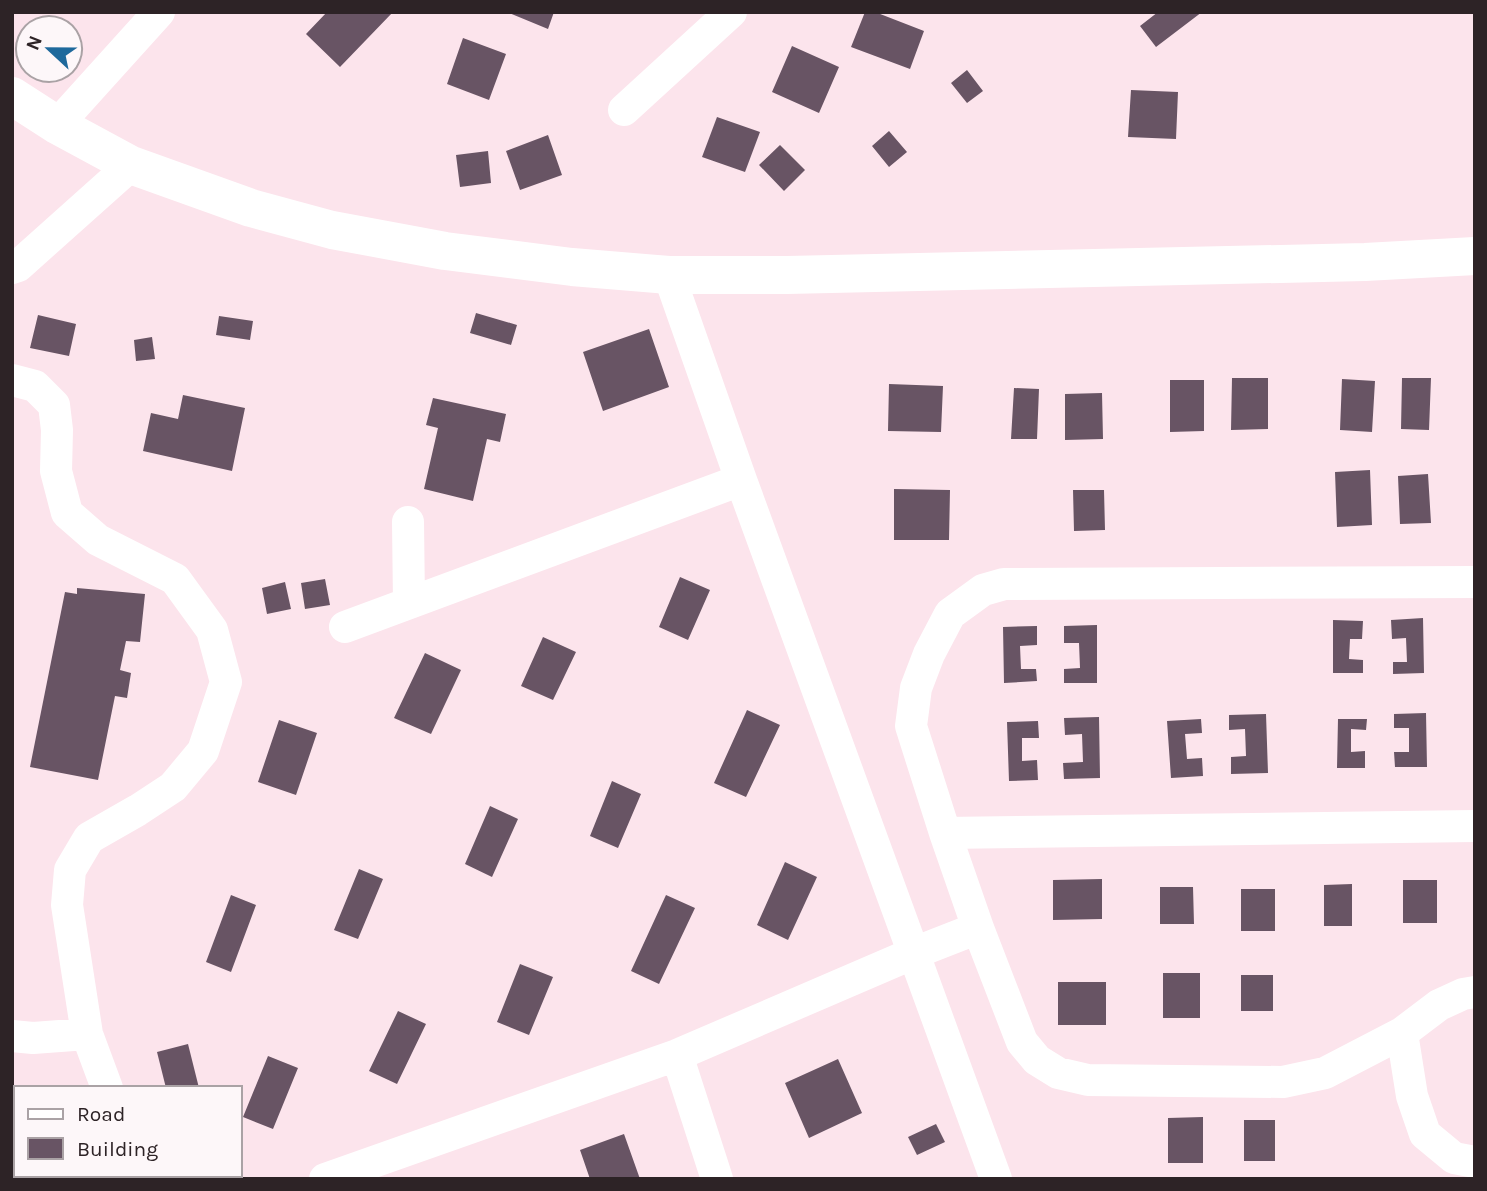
<svg xmlns="http://www.w3.org/2000/svg" width="1487" height="1191" viewBox="0 0 1487 1191" font-family="Karla,sans-serif">
<rect width="100%" height="100%" fill="#fce4ec"/>
<!-- building -->
<path fill="#685464" d="M327,12H393L340,67L306,34Z
M507,12H554L548,29Z
M865,12H875L924,31L910,69L851,47Z
M1158,12H1202L1156,47L1140,26Z
M463,38L506,54L489,100L447,84Z
M792,46L839,67L819,113L772,92Z
M967,70L983,91L967,103L951,83Z
M1131,90L1178,92L1176,139L1128,137Z
M717,117L760,132L745,172L702,157Z
M889,131L907,152L889,167L872,146Z
M548,135L562,175L520,190L506,151Z
M780,145L805,170L784,191L759,165Z
M488,151L491,183L460,187L456,155Z
M476,313L517,325L511,345L470,333Z
M38,315L76,324L69,356L30,348Z
M219,316L253,321L250,340L216,335Z
M649,329L669,387L603,411L583,352Z
M152,337L155,359L136,361L134,340Z
M1232,378H1268V429L1231,430Z
M1402,378H1431L1429,430L1401,429Z
M1342,379L1375,381L1372,432L1340,430Z
M1170,380H1204V431L1170,432Z
M889,384L943,386L941,432L888,431Z
M1014,388L1039,389L1037,439H1011Z
M1102,393L1103,439L1065,440V394Z
M183,395L245,408L232,471L143,451L151,413L178,419Z
M433,398L506,414L500,442L487,439L473,501L424,489L438,428L426,425Z
M1370,470L1372,525L1337,527L1335,472Z
M1428,474L1431,523L1400,524L1398,476Z
M894,489L950,490L949,540H894Z
M1073,490H1104L1105,530L1074,531Z
M680,577L710,590L688,640L659,627Z
M325,579L330,605L305,609L301,583Z
M285,582L291,609L267,614L262,588Z
M77,588L145,594L140,642L126,641L120,670L131,673L127,698L115,696L98,780L30,767L65,592L77,594Z
M1423,618L1424,673L1393,674V662H1407L1406,638L1392,639L1391,620Z
M1333,620L1363,621L1362,639H1350L1349,659L1363,660V673H1333Z
M1097,625V683H1064V669L1080,668L1079,643H1064V626Z
M1037,626V645L1020,646L1021,669H1036L1037,681L1004,683L1003,627Z
M543,637L576,652L553,700L521,686Z
M425,653L461,670L431,734L394,718Z
M747,710L780,725L746,797L714,783Z
M1426,713L1427,767H1395L1394,752H1409V728H1394V714Z
M1266,714L1268,773L1231,774V757L1246,756L1245,729L1229,730V715Z
M1099,717L1100,778L1064,779L1063,763L1083,762L1082,734L1065,735L1064,718Z
M1201,719L1202,733L1185,734L1187,759L1202,758L1203,776L1171,778L1167,721Z
M1338,719H1367L1366,730L1351,729V752L1365,751V768H1337Z
M279,720L317,733L296,795L258,782Z
M1038,721L1039,738H1022V761L1037,760L1038,780L1009,781L1007,722Z
M612,781L641,794L618,848L590,836Z
M490,806L518,819L492,877L465,864Z
M785,862L817,877L788,940L757,925Z
M359,869L383,879L358,939L334,930Z
M1102,879V919L1053,920V880Z
M1403,880H1437V923H1403Z
M1352,884V926H1324V885Z
M1160,887H1193L1194,924H1160Z
M1241,889H1275V931H1241Z
M231,895L256,905L231,972L206,962Z
M666,895L695,908L659,984L631,971Z
M520,964L553,977L529,1035L497,1022Z
M1163,973H1200V1018H1163Z
M1241,975H1273V1011H1241Z
M1058,982H1106V1025H1058Z
M398,1011L426,1024L397,1084L369,1071Z
M188,1044L199,1088H166L157,1052Z
M268,1056L298,1068L273,1129L243,1117Z
M838,1059L862,1113L809,1138L785,1083Z
M1203,1117V1163H1168V1118Z
M1244,1120H1275V1161H1244Z
M936,1124L945,1142L917,1155L908,1137Z
M624,1134L640,1179H590L580,1150Z"/>
<g fill="none" stroke-linecap="round" stroke-linejoin="round">
<!-- minor -->
<path stroke="#fff" stroke-width="32" d="M624,110L731,12
M57,125L159,12
M12,268L18,266L131,165
M669,275L741,480L996,1179
M12,380L35,386L54,405L57,430L56,471L67,513L98,540L175,579L212,630L226,682L203,751L173,787L138,810L89,838L70,870L67,905L87,1034L107,1088
M408,522L409,603
M1475,582L1004,584L983,590L950,614L929,654L916,688L911,726L945,833L978,928L1022,1042L1037,1060L1058,1073L1088,1080L1283,1082L1325,1073L1402,1033L1439,1005L1463,994L1475,992
M345,627L741,480
M945,833L1475,826
M1402,1033L1412,1096L1425,1134L1454,1158L1475,1162
M12,1036L33,1038L87,1034
M677,1055L717,1179
M140,1175L141,1179
M325,1179L677,1055L914,953L978,928"/>
<!-- tertiary -->
<path stroke="#fff" stroke-width="38" d="M12,96L57,125L131,165L251,208L332,230L445,251L572,267L669,275H787L1365,262L1475,256"/>
</g>
<!-- border -->
<rect width="1487" height="1191" fill="none" stroke="#2d2326" stroke-width="28"/>
<!-- legend -->
<rect x="14" y="1086" width="228" height="91" fill="#fdf7f9" stroke="#aaa2a5" stroke-width="2"/>
<rect x="28" y="1109" width="35" height="10" fill="#ffffff" stroke="#aaa2a5" stroke-width="2"/>
<text x="77" y="1121" font-size="21" fill="#2d2326">Road</text>
<rect x="28" y="1138" width="35" height="21" fill="#685464" stroke="#aaa2a5" stroke-width="2"/>
<text x="77" y="1156" font-size="21" fill="#2d2326">Building</text>
<!-- north arrow -->
<g transform="translate(49 49) rotate(292)"><circle r="33" fill="#fdf7f9" stroke="#aaa2a5" stroke-width="2"/>
<path d="M0-5L12 26L0 18L-12 26Z" fill="#1e699c"/>
<text y="-10" font-size="19" font-weight="bold" text-anchor="middle" fill="#2d2326">N</text>
</g>
</svg>
